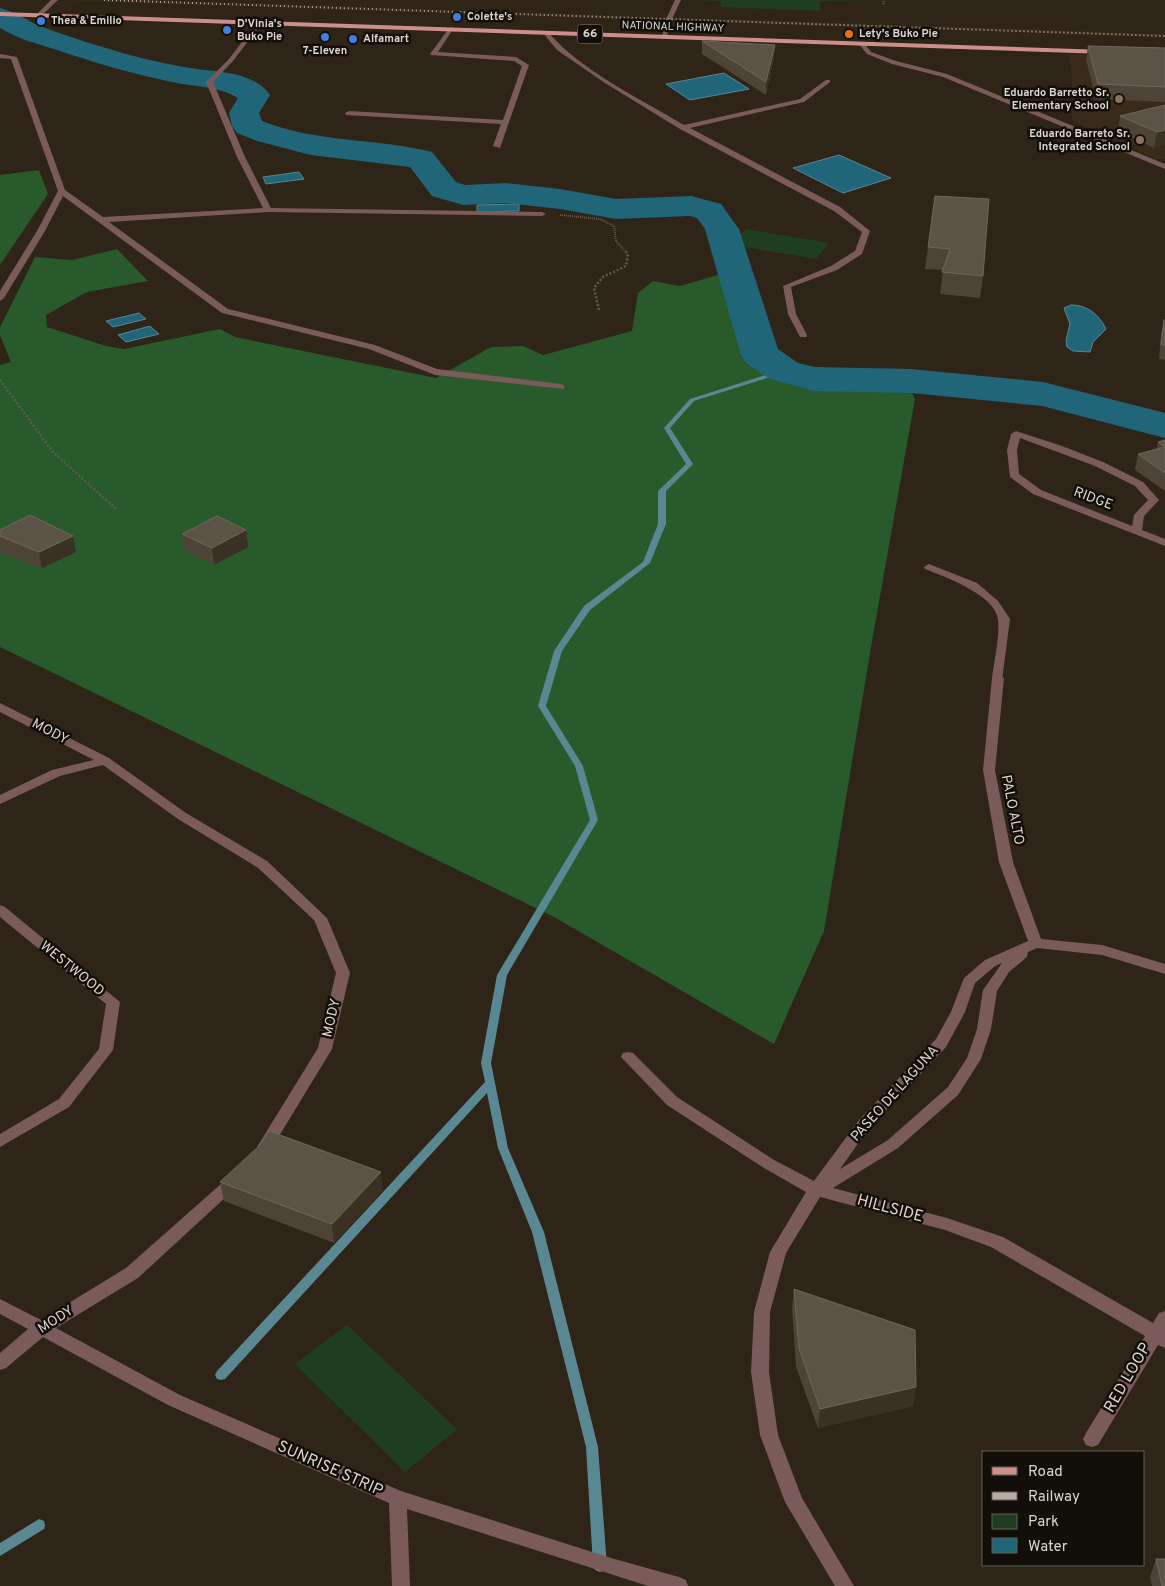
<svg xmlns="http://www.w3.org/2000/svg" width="1165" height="1586" viewBox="0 0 1165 1586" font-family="Overpass,sans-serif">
<rect width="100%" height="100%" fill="#2e2417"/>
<!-- built -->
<path fill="#392b19" d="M57,0H151L691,18L1165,34V37Z
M1069,54L1165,57V159H1156L1072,121V77Z"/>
<!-- green -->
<path fill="#1f3e21" d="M694,0H870L820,1V11L721,7V1Z
M746,229L829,243L816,259L732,245Z
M347,1325L457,1429L405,1472L295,1364Z"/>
<!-- forest -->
<path fill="#285a2c" d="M39,170L48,194L0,265V175Z
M117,249L148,281L87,292L46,315L47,327L106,346L124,349L220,329L235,337L436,378L491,347L523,346L543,355L632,331L638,293L653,281L680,286L735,270L760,355L784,371L815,380L909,388L915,399L871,647L824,931L774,1044L554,917L0,647V365L11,362L0,335V327L35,257L72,260Z"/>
<!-- water -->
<path fill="#216579" stroke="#598792" d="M724,73L749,89L690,100L666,84Z
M839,155L891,178L843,193L793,168Z
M299,172L304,179L266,184L263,177Z
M519,204V211L477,212V205Z
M1071,305C1088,305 1099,315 1106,329L1093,342L1090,352L1073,351L1067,347L1066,340L1070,324L1064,308Z
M139,313L146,319L113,327L106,321Z
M150,326L159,334L126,342L118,335Z"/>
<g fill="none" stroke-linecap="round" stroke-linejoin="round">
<!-- stream -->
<path fill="#598792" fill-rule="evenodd" d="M784,369L787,371L786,372L694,401L670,428L693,464L666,491V524L650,563L590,610L562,651L546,706L583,766L598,820L507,975L491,1063L508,1148L544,1232L598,1447L607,1566L605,1570L600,1572L595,1570L593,1566L586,1447L532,1232L498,1148L487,1093L225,1379L221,1380L217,1379L215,1375L217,1371L485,1082L481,1063L497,975L590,820L575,766L538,706L554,651L584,606L643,562L658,524V491L686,464L664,428L665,427L690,399Z
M39,1519L44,1521L45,1525L44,1529L0,1556V1543Z"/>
<!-- river -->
<path fill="#216579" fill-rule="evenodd" d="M0,8C16,12 29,22 45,28C96,46 150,63 204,70C226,72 257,75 270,95L259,113L262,121C317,143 376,138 432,152L456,182L465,185L506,183L560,189L616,199L691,196L721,204L739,229L778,349L798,363L815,367L911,369L1043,382L1165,413V438L1042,406L911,393L814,391L770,379L746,363L741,355L705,229L697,218L690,216L616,219L560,209L506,203L463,205L432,196L410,167L311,155L257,141L237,133L232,126L229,113L238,98C219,86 194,87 172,82C133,74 95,63 57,50C38,44 18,39 0,28Z"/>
<!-- path-far1 -->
<path stroke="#635a4e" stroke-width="2" stroke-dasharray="1 1" stroke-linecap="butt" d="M883,4L884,0
M560,215L600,219L614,226L616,241L625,251"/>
<!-- path -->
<path stroke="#635a4e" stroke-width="2.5" stroke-dasharray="2 2" stroke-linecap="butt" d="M599,310L594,288L603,277L626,266L628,254L624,250
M0,380L53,452L116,509"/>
<!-- lane -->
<path fill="#7a5b59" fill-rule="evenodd" d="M543,31H547C581,71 639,98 684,125L800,99L826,80H830V82L804,102L690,128L840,207L870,231L862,254L837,270L791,287L796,314L807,335L806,337H800L788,314L783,286L831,266L855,251L862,232L834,211L680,129L605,83L557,50L543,33Z
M929,564L977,583L998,601L1010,619L1002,680L998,681L992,678C994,662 1000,636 998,620C996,595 945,577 925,569L924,567Z"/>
<!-- street -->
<path fill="#7a5b59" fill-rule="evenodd" d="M51,0H58L41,16H37V14Z
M675,0H681L672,19L667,36L662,37L666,19Z
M257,22L262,23L233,61L213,82L245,157L271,208L542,212L546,214L542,216L268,212L109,222L228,309L375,345L437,369L561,384L564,385V389L435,375L369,349L222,313L63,196L45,231L4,298L0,301V291L37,231L58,191L11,59L0,58V54L17,57L65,190L103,217L263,208L237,157L206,82L229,59Z
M450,27L453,29L438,52L516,57L529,65L500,148L493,146L501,124L346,115L345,113L349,111L503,120L522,66L514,61L431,55L430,54Z
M860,43H864L871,52L896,61L947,74L1165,164V169L943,77L892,64L867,54L859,44Z
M1016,431L1062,446L1103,462L1143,482L1159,500L1144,516L1142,530L1165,539V546L1033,494L1010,477L1007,450L1011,434ZM1020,438L1095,466L1135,486L1148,500L1134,515L1132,526L1041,490L1019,474L1017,450Z
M998,675L1004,678L995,770L1013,862L1041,939L1102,945L1165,964V974L1102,955L1037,948L1028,952L1027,957L1009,972L997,991L991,1029L981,1059L958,1095L898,1148L833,1188L947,1218L1003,1237L1153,1323L1159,1313L1165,1311V1348L1158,1345L1098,1445L1092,1447L1086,1445L1083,1439L1086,1433L1145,1336L991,1247L945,1230L820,1197L786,1253L770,1312L769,1372L778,1435L802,1498L854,1586H835L785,1502L760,1435L751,1372L754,1312L770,1252L806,1192L764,1168L667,1105L621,1057L623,1053L628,1052L633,1053L677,1097L774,1160L814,1181L859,1120L936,1039L951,1012L964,978L985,960L1028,941L999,862L983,770L992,678ZM1002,963L983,990L977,1029L967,1058L948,1087L888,1140L840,1169L869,1128L946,1047L965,1012L975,983L995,966Z
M0,703L109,758L186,813L267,861L327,918L350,973L332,1049L270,1151L265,1153L260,1151L257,1147L318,1048L336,973L314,920L257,867L178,819L103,765L60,776L0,804V795L52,770L94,760L0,712Z
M0,905L5,907L120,1002L113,1050L69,1107L0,1147V1134L59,1099L99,1049L106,1004L0,917Z
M235,1174L240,1176L243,1180L240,1184L138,1278L56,1328L180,1395L401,1491L611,1558L679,1577L686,1580L688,1586H648L407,1509L410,1586H392L389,1503L168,1405L43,1337L6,1368L0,1370V1353L28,1329L0,1314V1299L41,1320L126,1268L230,1176Z"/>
<!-- primary -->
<path fill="#ce8f8c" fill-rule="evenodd" d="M0,12L1105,50L1108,52L1105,54L0,16Z"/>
<!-- rail -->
<path stroke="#b5aea4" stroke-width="2" stroke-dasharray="1 3" stroke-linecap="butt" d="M104,0L1165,36"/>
</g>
<!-- wall -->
<path fill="#4d4336" d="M702,41L774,57L766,95L702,54Z
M1088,46L1165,48V102L1096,99L1086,60Z
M1165,105L1154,148L1118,131L1120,116Z
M935,196L983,276L980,298L940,294L943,270L925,269Z
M1164,320H1165V360L1159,359L1161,334Z
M1165,440V491L1135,470L1138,454L1156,450L1158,442Z
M0,530L76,552L42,568L0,552Z
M182,534L248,547L214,565L184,550Z
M381,1172L382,1191L334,1243L224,1201L220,1182Z
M794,1289L913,1406L818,1428L796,1367L792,1308Z
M1156,1559L1165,1586H1152L1150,1577Z"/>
<!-- shaded-wall -->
<path fill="#3a3023" d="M775,45L774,57L766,95V82Z
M1165,130V145L1154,148L1157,132Z
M246,530L248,547L214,565L212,548Z
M73,536L76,552L42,568L39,552Z
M381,1172L382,1191L334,1243L332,1224Z
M916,1387L913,1406L818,1428L820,1409Z"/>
<!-- building -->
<path fill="#5c5347" stroke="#70675c" d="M702,41L775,45L766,82Z
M1088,46L1165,48V87L1098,84Z
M1165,105V130L1157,132L1120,116Z
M935,196L989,199L983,276L942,272L950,249L928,247Z
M1164,320H1165V345H1161Z
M1165,440V447L1158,442Z
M1165,447V473L1138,454Z
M30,515L73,536L39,552L0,536V530Z
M217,516L246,530L212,548L182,534Z
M269,1131L381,1172L332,1224L220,1182L259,1146Z
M794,1289L915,1330L916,1387L820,1409L799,1348Z
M1156,1559H1165V1586H1162Z"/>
<!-- markers -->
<g fill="#3f7fe0" stroke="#120e09" stroke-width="2">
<circle cx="457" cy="17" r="5"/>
<circle cx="41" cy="21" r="5"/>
<circle cx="227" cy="30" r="5"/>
<circle cx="325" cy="37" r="5"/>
<circle cx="353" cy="39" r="5"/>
</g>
<circle fill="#e8710a" stroke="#120e09" stroke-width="2" cx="849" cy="34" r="5"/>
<g fill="#8d6e63" stroke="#120e09" stroke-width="2">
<circle cx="1119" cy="99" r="5"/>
<circle cx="1140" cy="140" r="5"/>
</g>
<g text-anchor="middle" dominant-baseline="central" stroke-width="5" stroke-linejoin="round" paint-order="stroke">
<!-- far-poi labels -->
<g font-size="11" font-weight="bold" fill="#dcd6cd" stroke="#120e09" text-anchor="start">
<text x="467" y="17">Colette's</text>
<text x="51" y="21">Thea &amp; Emilio</text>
<text x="237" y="24">D'Vinia's<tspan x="237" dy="13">Buko Pie</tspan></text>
<text x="859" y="34">Lety's Buko Pie</text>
<text x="363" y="39">Alfamart</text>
<text x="325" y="51" text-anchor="middle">7-Eleven</text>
<text x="1109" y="93" text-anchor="end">Eduardo Barretto Sr.<tspan x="1109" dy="13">Elementary School</tspan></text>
<text x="1130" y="134" text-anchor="end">Eduardo Barreto Sr.<tspan x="1130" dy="13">Integrated School</tspan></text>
</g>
<!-- far-street labels -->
<g font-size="11" fill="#dcd6cd" stroke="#120e09">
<text transform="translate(673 27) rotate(2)">NATIONAL HIGHWAY</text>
</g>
<!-- shield labels -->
<rect fill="#120e09" stroke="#9f9a92" stroke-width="1" x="577.5" y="24.5" width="25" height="19" rx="4"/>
<g font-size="12" font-weight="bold" fill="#dcd6cd">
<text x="590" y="34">66</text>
</g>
<!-- street labels -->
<g font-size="14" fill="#dcd6cd" stroke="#120e09">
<text transform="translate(1093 499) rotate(21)">RIDGE</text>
<text transform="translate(50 732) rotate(28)">MODY</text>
<text transform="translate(1012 810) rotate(79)">PALO ALTO</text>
<text transform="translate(72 969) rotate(39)">WESTWOOD</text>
<text transform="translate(332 1018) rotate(-77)">MODY</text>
<text transform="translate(895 1094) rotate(-48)">PASEO DE LAGUNA</text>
<text transform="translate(56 1320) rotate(-33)">MODY</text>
</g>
<!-- near-street labels -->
<g font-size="16" fill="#dcd6cd" stroke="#120e09">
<text transform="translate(890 1209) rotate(15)">HILLSIDE</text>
<text transform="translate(1128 1378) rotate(-60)">RED LOOP</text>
<text transform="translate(330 1469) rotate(24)">SUNRISE STRIP</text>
</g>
</g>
<!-- legend -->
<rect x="982" y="1451" width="162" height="115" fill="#120e09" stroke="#635e57"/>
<rect x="992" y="1467" width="25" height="8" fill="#ce8f8c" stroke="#635e57"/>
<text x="1028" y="1476" font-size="15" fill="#dcd6cd">Road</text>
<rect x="992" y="1492" width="25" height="8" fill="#b5aea4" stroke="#635e57"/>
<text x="1028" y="1501" font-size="15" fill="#dcd6cd">Railway</text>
<rect x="992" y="1514" width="25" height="15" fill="#1f3e21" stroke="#635e57"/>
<text x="1028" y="1526" font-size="15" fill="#dcd6cd">Park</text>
<rect x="992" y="1538" width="25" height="15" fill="#216579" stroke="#635e57"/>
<text x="1028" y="1551" font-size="15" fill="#dcd6cd">Water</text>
</svg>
